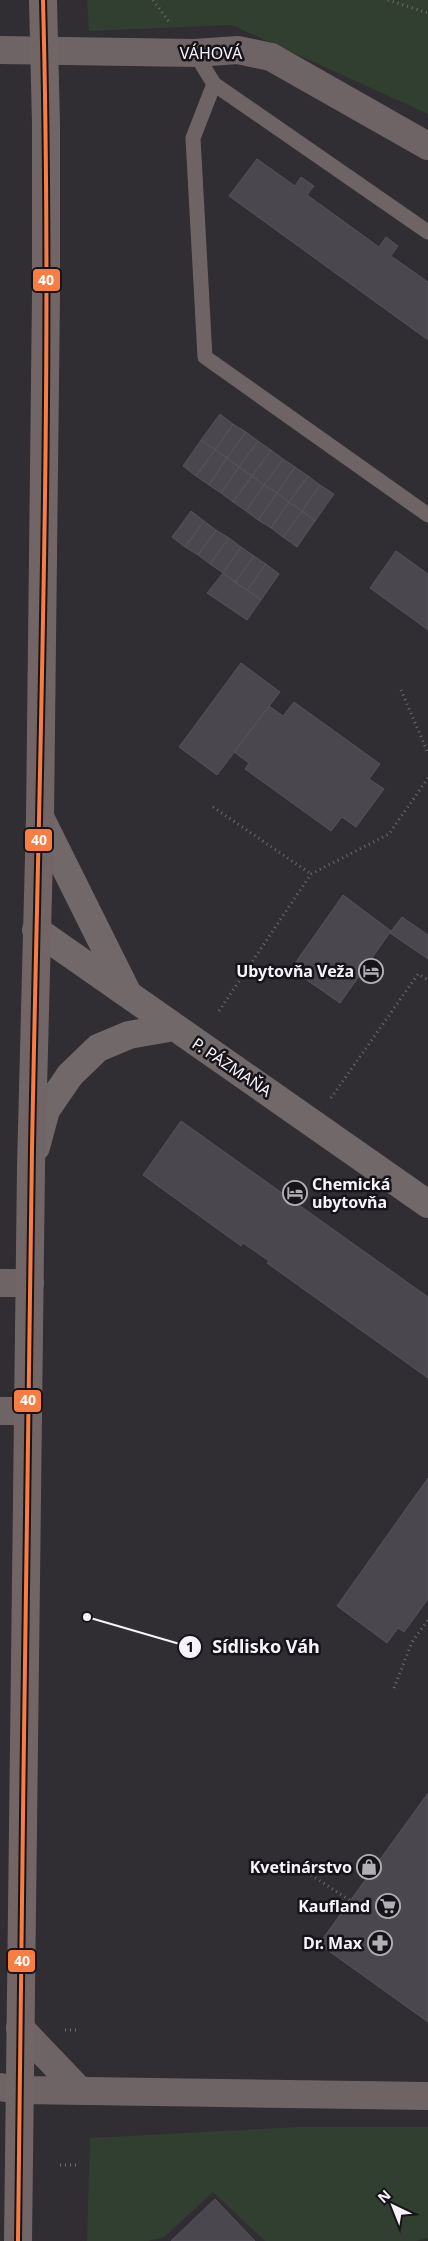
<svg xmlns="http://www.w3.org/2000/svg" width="428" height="2241" viewBox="0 0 428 2241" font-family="'Noto Sans',sans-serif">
<rect width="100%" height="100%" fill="#302d33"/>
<!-- green -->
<path fill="#303f30" d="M87,0H428V114L232,25L89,31Z
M299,2127H428V2238L416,2241H265L213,2192L164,2237L148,2241H87L90,2138Z"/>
<!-- building -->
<path fill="#4b474e" stroke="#555358" d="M257,159L295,186L301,177L314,186L307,195L379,247L386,237L398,246L391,256L428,282V340L229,196Z
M220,414L233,424L215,450L201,440Z
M233,424L246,432L227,458L215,450Z
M246,432L258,441L239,467L227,458Z
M201,440L215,450L196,476L183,466Z
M258,441L271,450L252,476L239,467Z
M215,450L227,458L209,485L196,476Z
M271,450L283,459L264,485L252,476Z
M227,458L239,467L221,493L209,485Z
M283,459L295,467L277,493L264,485Z
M239,467L252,476L233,502L221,493Z
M295,467L308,476L289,502L277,493Z
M252,476L264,485L246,511L233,502Z
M308,476L320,485L302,511L289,502Z
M264,485L277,493L258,520L246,511Z
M320,485L334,494L315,521L302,511Z
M277,493L289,502L271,528L258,520Z
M289,502L302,511L283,537L271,528Z
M191,511L204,521L185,547L172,537Z
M302,511L315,521L297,547L283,537Z
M204,521L216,530L198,555L185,547Z
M216,530L229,538L210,564L198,555Z
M229,538L241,547L223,573L210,564Z
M241,547L254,556L235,582L223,573Z
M396,551L428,574V630L370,588Z
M254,556L266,564L247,590L235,582Z
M266,564L279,574L261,600L247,590Z
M223,573L261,600L247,620L207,593Z
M241,663L280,692L217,775L179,747Z
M294,702L380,764L369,779L384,789L356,827L342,817L331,831L245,769L249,763L234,752L269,706L283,716Z
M343,895L391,931L340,1003L291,969Z
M402,917L428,935V959L390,933Z
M181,1121L428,1297V1378L267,1263L269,1261L243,1243L241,1246L143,1175Z
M428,1478V1599L404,1632L398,1628L387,1643L337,1606Z
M428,1793V2022L319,1944Z
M215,2199L255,2241H171Z"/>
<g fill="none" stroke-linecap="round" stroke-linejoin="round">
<!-- path -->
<path stroke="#726a6c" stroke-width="3" stroke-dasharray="1 4" stroke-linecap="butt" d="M153,0L169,22
M388,0L428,13
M401,690L428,753
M213,807L311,874
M219,1011L311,874L389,834L428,778
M331,1098L418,974L428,980
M394,1688L412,1642L428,1620
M311,1875L351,1901
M65,2030H77
M60,2165H78"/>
<!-- lane -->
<path stroke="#6f6465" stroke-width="15" d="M195,53L214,84L193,138L205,357L428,515
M214,84L428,232"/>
<!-- street -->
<path stroke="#6f6465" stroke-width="28" d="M0,50L195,53L238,50L271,57L428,146
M0,1283H30
M0,1411H28
M20,2028L80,2091
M0,2087L20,2090L428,2096"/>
<!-- secondary -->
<path stroke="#716869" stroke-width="28" d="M40,817L127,992
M36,930L428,1204
M36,1147L46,1110L70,1075L98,1048L129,1035L174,1027"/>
<!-- primary -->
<path stroke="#716566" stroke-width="28" d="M18,2241L31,1167L40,817L46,295"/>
<!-- primary-bridge -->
<path stroke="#716566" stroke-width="28" d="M43,0L46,124V295"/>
<defs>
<path id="bus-1" d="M18,2241C24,1877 24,1513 32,1149C39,766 53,383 43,0"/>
</defs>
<!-- bus-1 casing -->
<use href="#bus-1" stroke="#171419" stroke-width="8"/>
<!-- bus-1 -->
<use href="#bus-1" stroke="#f77d43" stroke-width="4"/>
</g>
<!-- icons -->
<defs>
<symbol id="hotel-ring" viewBox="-11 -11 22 22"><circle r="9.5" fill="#171419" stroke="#b1aeb4" stroke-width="1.5"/><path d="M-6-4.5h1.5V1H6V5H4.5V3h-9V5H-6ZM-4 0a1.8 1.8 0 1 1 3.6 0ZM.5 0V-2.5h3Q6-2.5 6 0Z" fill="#b1aeb4"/></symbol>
<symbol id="shop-ring" viewBox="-11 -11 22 22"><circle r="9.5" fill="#171419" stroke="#b1aeb4" stroke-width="1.5"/><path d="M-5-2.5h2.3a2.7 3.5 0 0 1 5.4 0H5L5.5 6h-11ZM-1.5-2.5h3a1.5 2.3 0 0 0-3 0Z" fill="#b1aeb4"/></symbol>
<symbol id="supermarket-ring" viewBox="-11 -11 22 22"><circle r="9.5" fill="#171419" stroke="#b1aeb4" stroke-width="1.5"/><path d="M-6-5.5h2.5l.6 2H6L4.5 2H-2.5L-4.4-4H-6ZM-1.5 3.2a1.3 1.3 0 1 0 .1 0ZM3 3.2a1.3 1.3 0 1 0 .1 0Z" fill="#b1aeb4"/></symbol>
<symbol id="pharmacy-ring" viewBox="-11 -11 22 22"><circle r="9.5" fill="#171419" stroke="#b1aeb4" stroke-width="1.5"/><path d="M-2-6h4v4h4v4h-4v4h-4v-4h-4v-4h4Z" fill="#b1aeb4"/></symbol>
</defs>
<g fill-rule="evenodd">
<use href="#hotel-ring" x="357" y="957" width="28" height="28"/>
<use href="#hotel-ring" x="281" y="1179" width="28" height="28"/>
<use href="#shop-ring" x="355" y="1853" width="28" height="28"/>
<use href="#supermarket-ring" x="374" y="1892" width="28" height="28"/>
<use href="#pharmacy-ring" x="366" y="1929" width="28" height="28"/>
</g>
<g text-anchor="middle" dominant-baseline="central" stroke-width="5" stroke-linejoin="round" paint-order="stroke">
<!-- street labels -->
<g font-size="16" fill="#f7f3fa" stroke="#171419">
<text x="211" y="53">VÁHOVÁ</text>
<text transform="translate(232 1067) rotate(34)">P. PÁZMAŇA</text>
</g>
<!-- poi labels -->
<g font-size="16" font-weight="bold" fill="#f7f3fa" stroke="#171419" text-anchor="end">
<text x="354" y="971">Ubytovňa Veža</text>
<text x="312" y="1184" text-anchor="start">Chemická<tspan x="312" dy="18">ubytovňa</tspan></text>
<text x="352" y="1867">Kvetinárstvo</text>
<text x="370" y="1906">Kaufland</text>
<text x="362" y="1943">Dr. Max</text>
</g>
</g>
<!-- callouts -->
<path fill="none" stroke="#f7f3fa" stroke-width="2" d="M87 1617L190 1647"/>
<g fill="#f7f3fa" stroke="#171419" stroke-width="2">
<circle cx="87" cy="1617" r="5"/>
<circle cx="190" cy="1647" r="12"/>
</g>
<g font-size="15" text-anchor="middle" font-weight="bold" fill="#111">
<text x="190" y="1652">1</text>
</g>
<g font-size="18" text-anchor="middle" font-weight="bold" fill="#f7f3fa" stroke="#171419" stroke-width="5" stroke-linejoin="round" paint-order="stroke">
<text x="266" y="1653">Sídlisko Váh</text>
</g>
<g stroke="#171419" stroke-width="2">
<rect x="32" y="268" width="29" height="24" rx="5" fill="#f77d43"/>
<rect x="24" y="828" width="29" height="24" rx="5" fill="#f77d43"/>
<rect x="13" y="1389" width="29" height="24" rx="5" fill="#f77d43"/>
<rect x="7" y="1949" width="29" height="24" rx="5" fill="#f77d43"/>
</g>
<g font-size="14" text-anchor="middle" font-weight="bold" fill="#fff">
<text x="46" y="285">40</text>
<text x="39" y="845">40</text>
<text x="28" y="1405">40</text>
<text x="22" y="1966">40</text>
</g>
<!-- north arrow -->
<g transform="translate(393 2206) rotate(317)" stroke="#171419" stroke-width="4" paint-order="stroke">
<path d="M0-4L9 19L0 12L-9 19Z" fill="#f7f3fa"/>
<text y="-8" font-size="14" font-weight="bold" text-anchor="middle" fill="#f7f3fa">N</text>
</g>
</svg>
